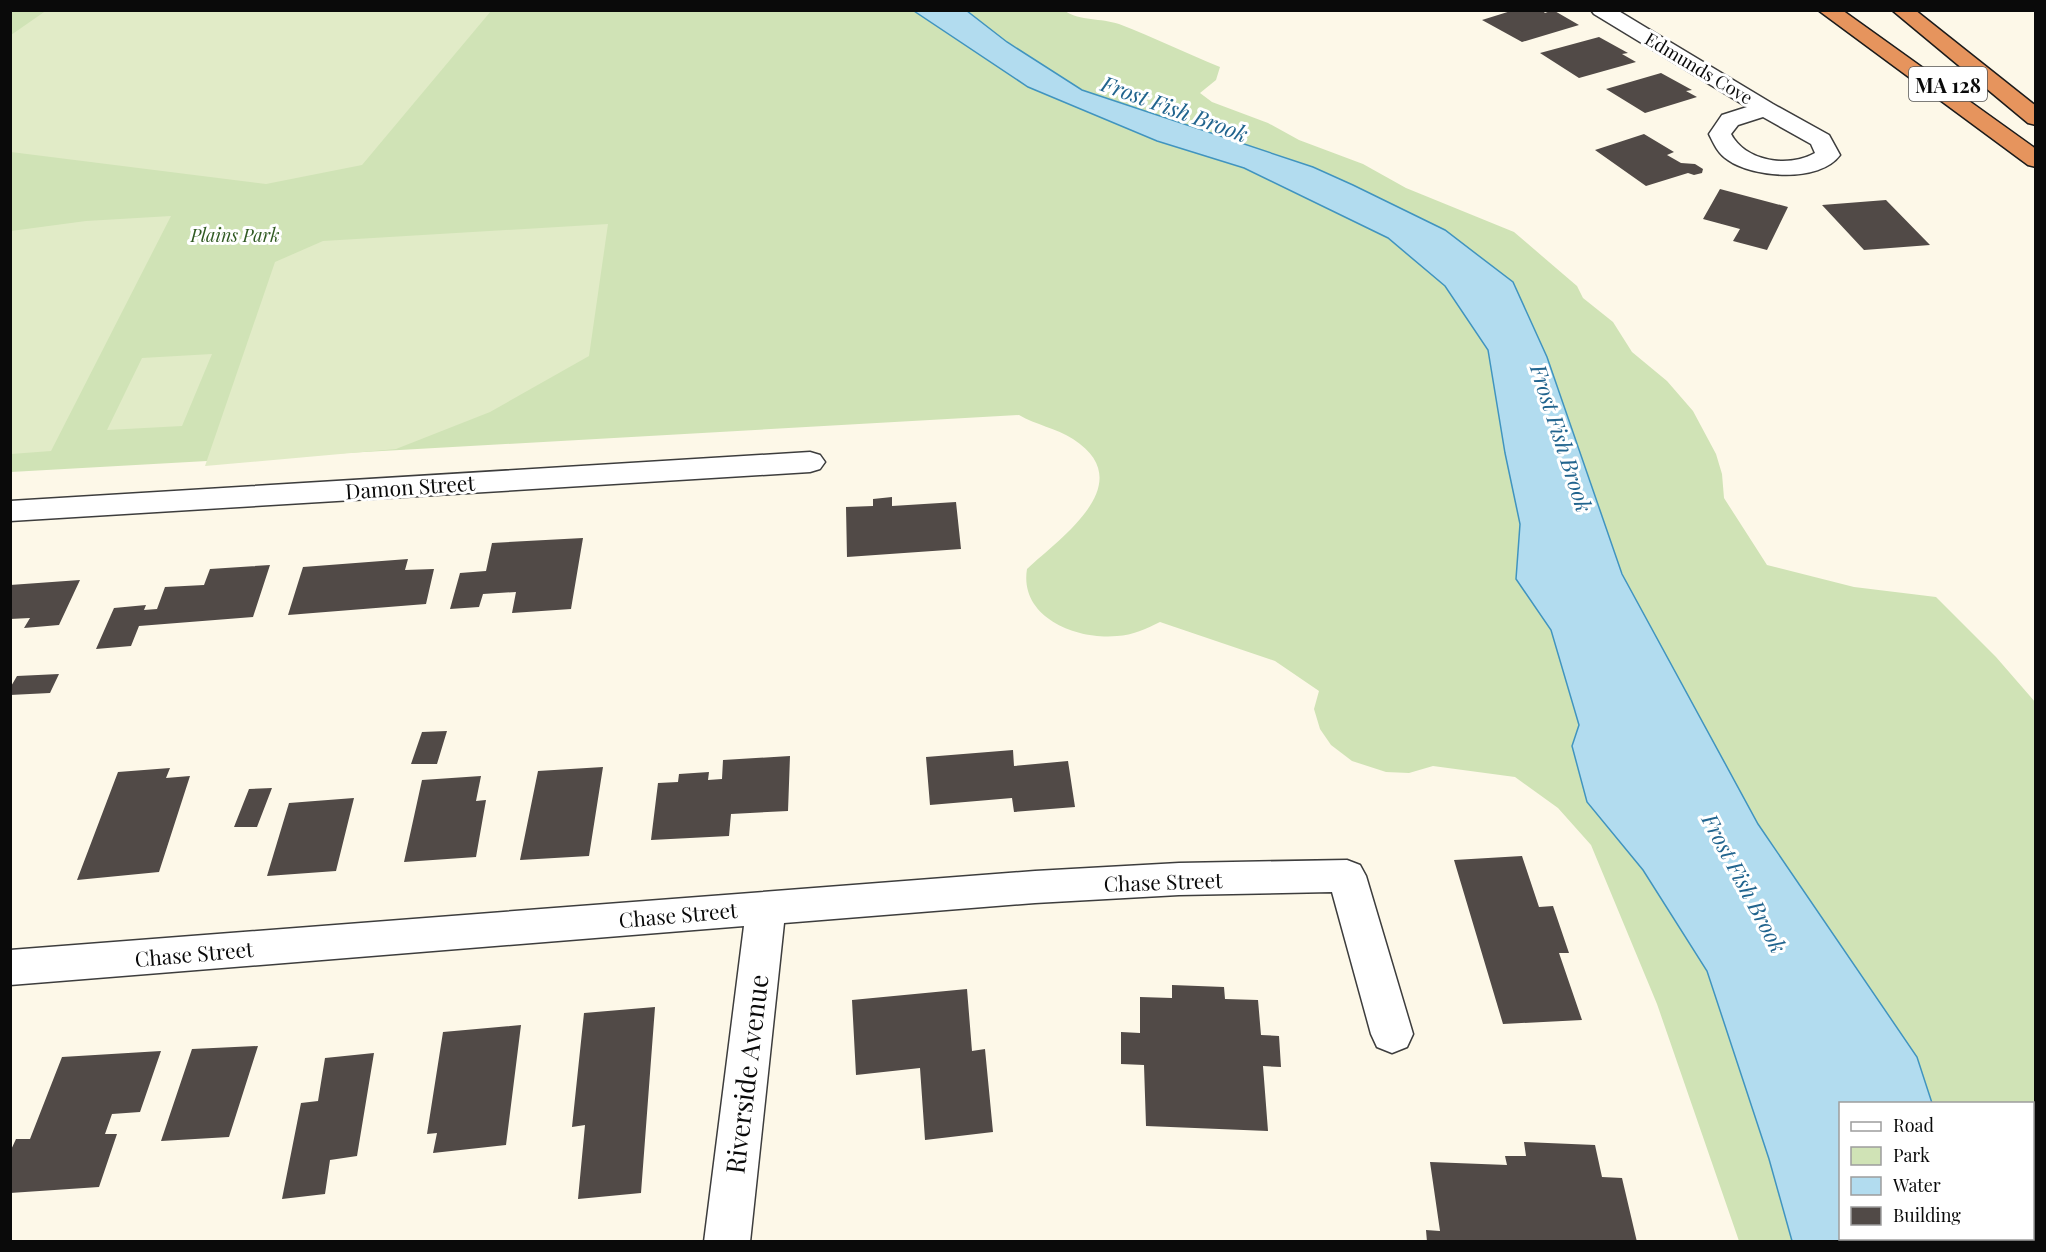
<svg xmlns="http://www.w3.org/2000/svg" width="2046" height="1252" viewBox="0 0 2046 1252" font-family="'Playfair Display',serif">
<rect width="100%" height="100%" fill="#fdf8e8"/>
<!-- green -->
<path fill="#d0e3b6" d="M11,11H914L1028,87L1157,141L1244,168L1388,238L1445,286L1488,350L1505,453L1520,524L1516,579L1551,630L1579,725L1572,746L1587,802L1643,870L1707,971L1769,1159L1792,1241H1739L1657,1004L1591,845L1558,808L1515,777L1433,766L1409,773L1386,772L1352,761L1331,745L1320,729L1314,709L1319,691L1275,661L1160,622C1146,629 1133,635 1117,636C1076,640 1019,617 1027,569C1061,537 1141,483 1073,439C1056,428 1036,425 1019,415L11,472Z
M967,11H1065C1080,21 1101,18 1119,24C1153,37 1186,53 1220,67L1216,80L1200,93L1212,102L1268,123L1299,140L1363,164L1406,188L1514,232L1577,286L1583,298L1613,322L1632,352L1667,381L1693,411L1716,454L1722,474L1724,498L1767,565L1854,587L1936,597L1996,657L2035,702V1241H1980L1979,1239L2032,1238V1104L1932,1103L1917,1057L1758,824L1622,574L1547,357L1513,282L1144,111L1082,90L1007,42Z"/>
<!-- pitch -->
<path fill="#e1ebc7" d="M47,10H491V11L362,165L266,184L11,152V35Z
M171,216L51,451L11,454V231L86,221Z
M608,224L589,356L490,412L396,449L205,466L275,262L323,241Z
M212,354L182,426L107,430L142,358Z"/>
<!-- water -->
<path fill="#b2dcef" stroke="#4094bf" stroke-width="1.5" d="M914,11H967L1007,42L1082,90L1313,167L1353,185L1445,230L1513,282L1547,357L1622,574L1758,824L1917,1057L1932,1103L1840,1104V1238H1979L1980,1241H1792L1769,1159L1707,971L1643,870L1587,802L1572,746L1579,725L1551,630L1516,579L1520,524L1505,453L1488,350L1445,286L1388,238L1244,168L1157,141L1028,87Z"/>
<!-- building -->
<path fill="#514a47" d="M1514,10H1542L1545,13L1553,10L1579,25L1522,42L1482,20Z
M1599,37L1628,53L1622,54L1636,62L1579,78L1540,53Z
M1661,73L1692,90L1686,91L1697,97L1645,113L1606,89Z
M1644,134L1674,152L1667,155L1681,163L1695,164L1703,169L1702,173L1694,175L1688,173L1646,186L1595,150Z
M1720,189L1788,207L1767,250L1733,241L1740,229L1703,219Z
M1886,200L1930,245L1864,250L1822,205Z
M892,497V506L956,502L961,549L847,557L846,507L873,506V499Z
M583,538L571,609L512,613L516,592L483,594L479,607L450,609L460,573L486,571L492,543Z
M408,559L405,570L434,569L426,604L288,615L303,567Z
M270,565L253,617L139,626L131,646L96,649L114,608L146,605L144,610L157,609L165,587L204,585L210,569Z
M80,580L59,625L24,628L30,618L10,619V585Z
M59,674L50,693L10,695V688L17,676Z
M447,731L437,764H411L422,732Z
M1013,750L1014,766L1068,761L1075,807L1014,812L1012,798L930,805L926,757Z
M790,756L788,811L731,814L729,836L651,840L658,783L678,782L679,774L709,772L708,780L722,779L723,760Z
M603,767L589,856L520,860L538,771Z
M170,768L166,778L190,776L159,872L77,880L118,772Z
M481,776L476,801L486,800L476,857L404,862L422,780Z
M272,788L257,827H234L249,789Z
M354,798L336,871L267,876L289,803Z
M1522,856L1539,907L1553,906L1569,953H1559L1582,1020L1503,1024L1454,860Z
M1172,985L1224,987L1225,999L1258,1000L1261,1035L1279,1036L1281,1067L1263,1066L1268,1131L1146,1126L1144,1065L1121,1064V1032L1140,1033V997L1172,998Z
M967,989L972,1051L985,1049L993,1132L925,1140L920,1068L856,1075L852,1000Z
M655,1007L641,1193L578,1199L585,1125L572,1127L584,1013Z
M521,1025L506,1145L433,1153L437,1133L427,1134L443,1032Z
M258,1046L229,1137L161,1141L192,1049Z
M161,1051L140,1112L112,1114L105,1134H117L99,1187L10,1193V1152L16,1139H30L62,1057Z
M374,1053L357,1156L330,1160L325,1194L282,1199L301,1103L318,1101L325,1058Z
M1524,1142L1595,1145L1602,1177L1622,1178L1637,1242H1427L1426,1230L1440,1231L1430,1162L1507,1165L1505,1156H1526Z"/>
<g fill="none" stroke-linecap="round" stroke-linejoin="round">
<defs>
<path id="street" d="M1591,10H1617L1655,33L1773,104L1829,135L1840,155C1820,183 1753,178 1728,160C1718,154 1714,144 1709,134L1722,115L1747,107L1594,14ZM1763,117L1811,144L1815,153C1789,168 1746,162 1731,134L1738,125Z
M810,452L820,455L825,462L820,469L810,472L10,521V501Z
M1347,860L1360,865L1366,876L1413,1034L1407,1047L1392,1053L1377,1047L1371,1034L1332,892L1179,895L1035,903L784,923L750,1242H704L744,926L10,985V950L1035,871L1179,863Z"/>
<path id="highway" d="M1818,10H1842L2036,149V167L2028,165Z
M1892,10H1915L2036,106V125L2028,123Z"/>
</defs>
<!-- street casing -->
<use href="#street" stroke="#3d3d3d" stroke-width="3"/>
<!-- highway casing -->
<use href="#highway" stroke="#1b1b1b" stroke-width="3"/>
<!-- street -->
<use href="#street" fill="#fff" fill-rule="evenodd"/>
<!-- highway -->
<use href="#highway" fill="#e6945d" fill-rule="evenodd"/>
</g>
<g text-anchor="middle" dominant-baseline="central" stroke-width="6" stroke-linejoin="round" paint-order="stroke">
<!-- far-street labels -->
<g font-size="18" fill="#0a0a0a" stroke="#fff">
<text transform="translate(1699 68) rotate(31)">Edmunds Cove</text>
</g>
<!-- far-park labels -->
<g font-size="18" font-style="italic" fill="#305a22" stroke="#fff">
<text x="235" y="235">Plains Park</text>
</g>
<!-- shield labels -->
<rect fill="#fff" stroke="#545454" stroke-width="1.5" x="1909" y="67" width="78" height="34" rx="4.5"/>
<g font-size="20" font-weight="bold" fill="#0a0a0a">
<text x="1948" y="84">MA 128</text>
</g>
<!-- street labels -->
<g font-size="21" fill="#0a0a0a" stroke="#fff">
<text transform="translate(410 486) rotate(-4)">Damon Street</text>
<text transform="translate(1163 881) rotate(-2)">Chase Street</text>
<text transform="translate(678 914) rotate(-5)">Chase Street</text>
<text transform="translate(194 953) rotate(-5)">Chase Street</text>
</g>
<!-- water labels -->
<g font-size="22" font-style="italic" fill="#21648e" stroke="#fff">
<text transform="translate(1175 108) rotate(20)">Frost Fish Brook</text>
<text transform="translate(1562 438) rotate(72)">Frost Fish Brook</text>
<text transform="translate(1745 883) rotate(62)">Frost Fish Brook</text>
</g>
<!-- near-street labels -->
<g font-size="26" fill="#0a0a0a" stroke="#fff">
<text transform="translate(746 1074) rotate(-83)">Riverside Avenue</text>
</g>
</g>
<!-- border -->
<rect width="2046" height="1252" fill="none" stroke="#0a0a0a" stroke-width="24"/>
<!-- legend -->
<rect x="1839" y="1102" width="195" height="138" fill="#ffffff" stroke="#9d9d9d" stroke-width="1.5"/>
<rect x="1851" y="1122" width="30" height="9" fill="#ffffff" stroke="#9d9d9d" stroke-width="1.5"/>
<text x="1893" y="1132" font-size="18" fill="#0a0a0a">Road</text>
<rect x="1851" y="1147" width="30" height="18" fill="#d0e3b6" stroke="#9d9d9d" stroke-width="1.5"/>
<text x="1893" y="1162" font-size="18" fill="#0a0a0a">Park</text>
<rect x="1851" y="1177" width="30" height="18" fill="#b2dcef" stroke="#9d9d9d" stroke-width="1.5"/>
<text x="1893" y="1192" font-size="18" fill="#0a0a0a">Water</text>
<rect x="1851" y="1207" width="30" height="18" fill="#514a47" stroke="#9d9d9d" stroke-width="1.5"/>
<text x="1893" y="1222" font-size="18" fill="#0a0a0a">Building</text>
</svg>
